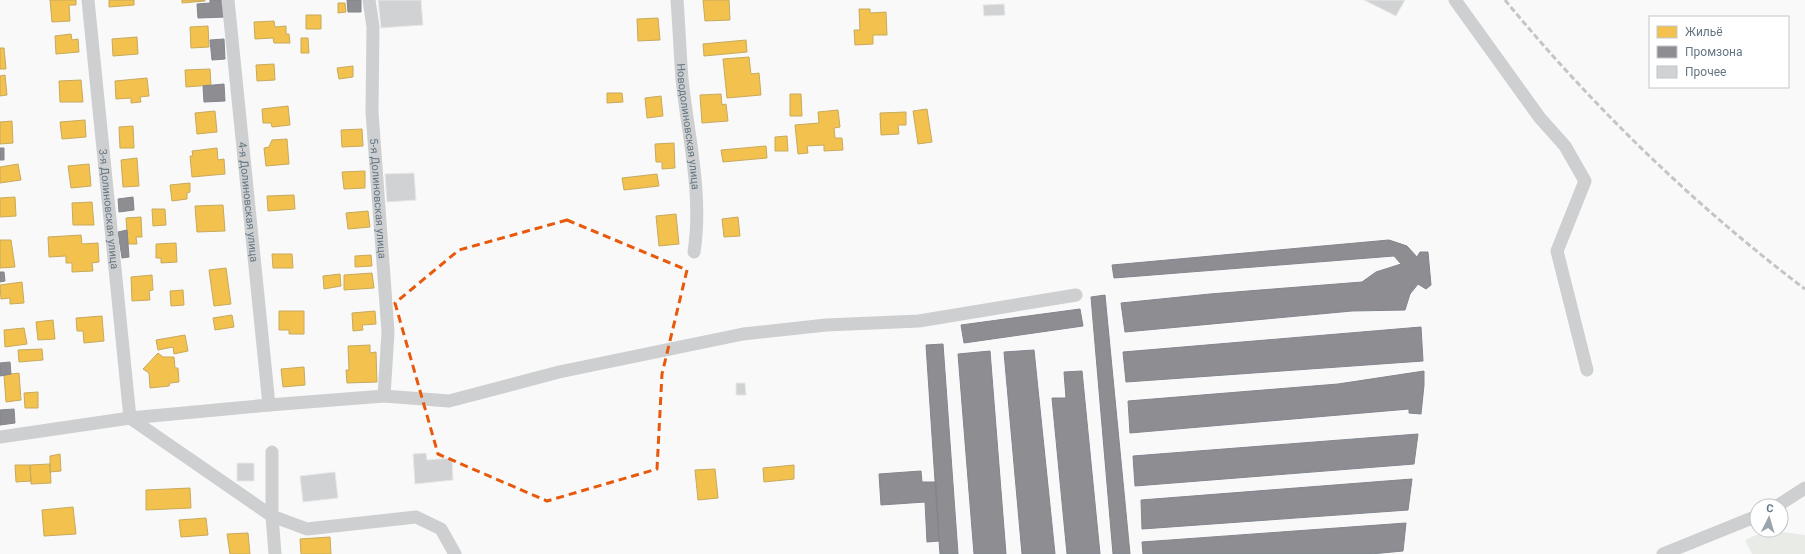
<svg xmlns="http://www.w3.org/2000/svg" width="1805" height="554" viewBox="0 0 1805 554" font-family="Roboto,sans-serif">
<rect width="100%" height="100%" fill="#f9f9f9"/>
<!-- green -->
<path fill="#e8ebe6" d="M1768,530L1805,535V554H1752L1745,540Z"/>
<!-- homes -->
<path fill="#f2c14e" stroke="#c8aa5e" d="M50,0H76V5H69L70,21L52,22Z
M109,0H134V5L109,7Z
M182,0H205V1L182,3Z
M703,0H729L730,20L705,21Z
M338,3H345L346,12L338,13Z
M859,9H870V13L886,12L887,35H873V44L855,45L854,30H860Z
M306,15H321V29H306Z
M658,18L660,40L638,41L637,19Z
M274,21L275,27L286,26V34H289L290,43H274L273,38L255,39L254,22Z
M208,26L209,47L191,48L190,27Z
M71,34L72,40L78,39L79,52L56,54L55,36Z
M137,37L138,54L113,56L112,39Z
M301,38H308L309,53H301Z
M746,40L747,52L704,56L703,44Z
M0,48H4L6,69H0Z
M749,57L751,74L759,73L761,95L727,98L723,59Z
M274,64L275,80L257,81L256,65Z
M353,66V77L339,79L337,68Z
M210,69L211,85L186,87L185,70Z
M5,75L7,95L0,96V76Z
M147,78L149,96L140,97L141,102L131,103V98L116,99L115,81Z
M81,80L83,102H60L59,81Z
M607,93H622L623,102L607,103Z
M721,94L722,105L726,104L728,121L702,123L700,95Z
M790,94H801L802,116H790Z
M661,96L663,116L647,118L645,98Z
M288,106L290,125L272,127L271,123H263L262,109Z
M927,109L932,142L918,144L913,111Z
M838,110L840,127L834,128L835,138H842L843,150L824,151V145L807,146L808,153L798,154L795,125L819,123L818,112Z
M215,111L217,132L197,134L195,113Z
M906,112V125H898L899,134L881,135L880,113Z
M85,120L86,137L62,139L60,122Z
M12,121L13,143L0,144V122Z
M133,126L134,148H120L119,127Z
M362,129L363,146L342,147L341,130Z
M787,136L788,151H775V137Z
M287,139L289,164L266,166L264,148L269,147L272,140Z
M674,143L675,168L662,169V162H656L655,144Z
M766,146L767,158L723,162L721,150Z
M217,148L218,160L224,159L225,174L192,177L190,156H193L192,151Z
M137,158L139,186L123,187L121,160Z
M18,164L21,180L0,183V167Z
M89,164L91,186L71,188L68,166Z
M365,171V188L344,189L342,172Z
M657,174L659,186L624,190L622,178Z
M190,183V192L187,193V199L172,201L170,185Z
M294,195L295,209L268,211L267,196Z
M15,197L16,216L0,217V198Z
M92,202L94,225H73L72,203Z
M223,205L225,231L197,232L195,206Z
M152,209H165L166,225L153,226Z
M368,211L370,227L348,229L346,213Z
M676,214L679,244L659,246L656,216Z
M141,217L142,237H136L137,244H128L126,218Z
M738,217L740,236L724,237L722,219Z
M81,235L82,244L98,243L99,262L92,263L93,271L72,272V263H66V256L49,257L48,237Z
M0,240H11L15,267L0,268Z
M176,243L177,262L161,263V258H156V244Z
M272,254H292L293,268H273Z
M371,255L372,266L355,267V256Z
M226,268L231,304L214,306L209,270Z
M372,273L374,288L344,290V275Z
M340,274L341,286L324,289L323,276Z
M152,275L153,290L149,291L150,300L132,301L131,277Z
M22,282L24,303L10,304V298L1,299L0,285Z
M183,290L184,305L171,306L170,291Z
M279,311H304V334H289V330H279Z
M375,311L376,324L362,325L363,330L353,331L352,313Z
M232,315L234,327L215,330L213,318Z
M102,316L104,341L84,343L83,331H77L76,318Z
M53,320L55,339L38,340L36,322Z
M24,328L27,344L5,347L4,330Z
M185,335L188,351L174,354L173,347L158,350L156,340Z
M370,345V353L376,352L377,382L347,383L346,370H349L348,346Z
M42,349L43,360L19,362L18,350Z
M158,353L163,357H174L175,368H178L179,382L170,383L169,386L150,388L149,373L143,369Z
M304,367L305,385L283,387L281,369Z
M19,373L21,400L6,402L4,375Z
M38,392V408H25L24,393Z
M60,454L61,471L50,472V456Z
M50,464L51,483L31,484L30,465Z
M15,465H30L31,481L16,482Z
M794,465V479L764,482L763,468Z
M715,469L718,498L698,500L695,470Z
M190,488L191,508L146,510V490Z
M73,507L76,534L44,536L42,510Z
M206,518L208,535L181,537L179,520Z
M248,533L250,554H230L227,534Z
M330,537L331,554H301L300,539Z"/>
<!-- industry -->
<path fill="#8d8d92" stroke="#81868e" d="M210,0H224L225,17L198,18L197,4L210,3Z
M347,0H361V12H348Z
M224,39L225,59L212,60L210,40Z
M224,84L225,101L204,102L203,86Z
M0,148H4V160H0Z
M133,197L134,210L119,212L118,199Z
M127,230L129,257L122,258L118,232Z
M1389,240L1407,246L1417,257L1420,252H1428L1431,285L1426,289L1418,284L1410,294L1405,310L1352,311L1125,332L1121,303L1210,294L1362,282L1376,272L1401,264L1394,256L1114,278L1112,265Z
M0,272H4L5,281L0,282Z
M1105,295L1130,554H1113L1091,297Z
M1080,309L1083,326L964,343L961,325Z
M1421,327L1423,361L1126,382L1123,352Z
M943,344L958,554H940L939,541L926,345Z
M1034,350L1055,554H1022L1004,352Z
M990,351L1006,554H974L958,354Z
M10,362L11,374L0,376V363Z
M1082,371L1100,554H1067L1052,398H1066L1064,372Z
M1424,371V385L1421,414L1409,413V409L1130,433L1128,401L1338,384Z
M14,409L15,423L0,425V410Z
M1418,434L1414,464L1135,486L1133,456Z
M921,471L922,482H936L939,541L927,542L925,502L881,505L879,474Z
M1412,479L1408,510L1142,529L1141,500Z
M1406,523L1403,551L1371,554H1143L1142,542Z"/>
<!-- building -->
<path fill="#d0d2d3" stroke="#e8e8e8" d="M378,0H421L423,25L381,28Z
M1364,0H1405L1396,16Z
M1004,4L1005,15L984,16L983,5Z
M414,173L416,200L387,202L385,174Z
M736,383H745L746,395H736Z
M426,453L427,460L452,458L453,480L415,484L413,454Z
M237,463H254V481H237Z
M335,472L338,498L303,502L300,476Z"/>
<g fill="none" stroke-linecap="round" stroke-linejoin="round">
<!-- street -->
<g stroke="#cecfd0" stroke-width="13">
<path id="s1" d="M88,0L130,418L272,516L307,529L416,517L441,529L455,554"/>
<path id="s2" d="M228,0L269,405"/>
<path id="s3" d="M369,0L373,27L372,112L388,332L384,396"/>
<path id="s4" d="M677,0C679,26 680,53 682,79C688,136 703,195 694,252"/>
<path d="M1455,0L1540,118L1565,146L1585,181L1557,251L1587,370"/>
<path d="M0,437L130,418L269,405L384,396L449,401L559,372L743,334L826,325L919,321L1076,295"/>
<path d="M272,452V516L275,554"/>
<path d="M1777,506L1805,488"/>
<path d="M1663,554L1757,516"/>
</g>
<!-- rail -->
<path stroke="#c3c5c6" stroke-width="3" stroke-dasharray="6 3" stroke-linecap="butt" d="M1505,0C1593,107 1695,206 1805,289"/>
</g>
<!-- marked area -->
<path fill="none" stroke="#e8590c" stroke-width="3" stroke-dasharray="8 5" stroke-linejoin="round" d="M567,220L687,270L662,374L657,469L547,501L438,454L395,303L459,250Z"/>
<g text-anchor="middle" dominant-baseline="central" stroke-width="4" stroke-linejoin="round" paint-order="stroke">
<!-- street labels -->
<g font-size="11" fill="#657683" stroke="#fff">
<text stroke="none"><textPath href="#s4" startOffset="127">Новодолиновская улица</textPath></text>
<text stroke="none"><textPath href="#s3" startOffset="199">5-я Долиновская улица</textPath></text>
<text stroke="none"><textPath href="#s2" startOffset="203">4-я Долиновская улица</textPath></text>
<text stroke="none"><textPath href="#s1" startOffset="210">3-я Долиновская улица</textPath></text>
</g>
</g>
<!-- legend -->
<rect x="1649" y="16" width="140" height="72" fill="#ffffff" stroke="#c1c8cd"/>
<rect x="1657" y="26" width="20" height="12" fill="#f2c14e" stroke="#c1c8cd"/>
<text x="1685" y="36" font-size="12" fill="#657683">Жильё</text>
<rect x="1657" y="46" width="20" height="12" fill="#8d8d92" stroke="#c1c8cd"/>
<text x="1685" y="56" font-size="12" fill="#657683">Промзона</text>
<rect x="1657" y="66" width="20" height="12" fill="#d0d2d3" stroke="#c1c8cd"/>
<text x="1685" y="76" font-size="12" fill="#657683">Прочее</text>
<!-- north arrow -->
<g transform="translate(1769 518) rotate(5)"><circle r="19" fill="#ffffff" stroke="#c1c8cd"/>
<path d="M0-3L7 15L0 10L-7 15Z" fill="#99a4ac"/>
<text y="-6" font-size="11" font-weight="bold" text-anchor="middle" fill="#657683">С</text>
</g>
</svg>
